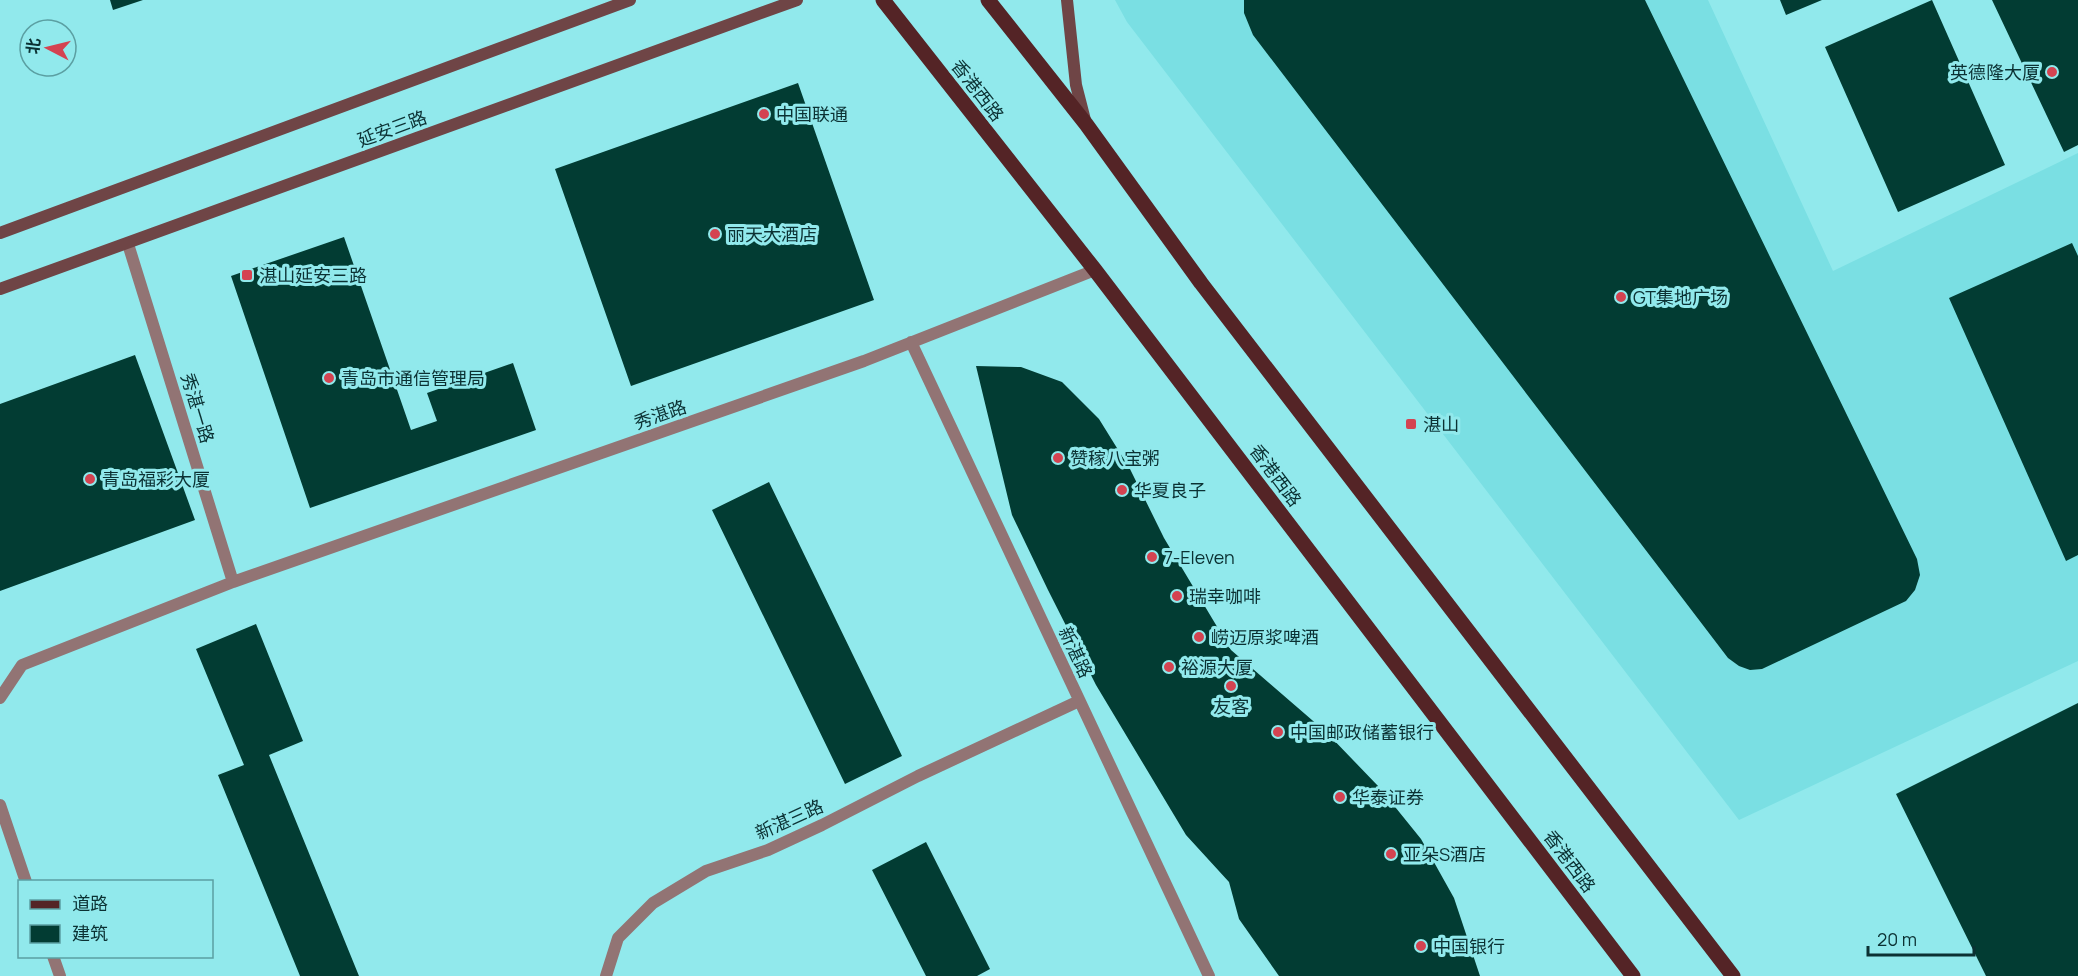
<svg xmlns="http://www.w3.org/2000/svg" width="2078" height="976" viewBox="0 0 2078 976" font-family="Manrope,'Noto Sans SC',sans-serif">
<rect width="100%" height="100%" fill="#91e9ec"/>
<!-- built -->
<path fill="#7adfe3" d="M1115,0H1708L1833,271L2078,153V661L1739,820L1127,22Z"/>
<!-- building -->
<path fill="#023c33" d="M110,0H143L113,10Z
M1244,0H1645L1917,559L1920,575L1915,590L1906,601L1762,669L1750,670L1739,666L1728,658L1253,35L1244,13Z
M1780,0H1822L1786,15Z
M1932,0L2005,165L1898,212L1825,47Z
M1992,0H2078V145L2064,152Z
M798,83L874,300L631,386L555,169Z
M344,237L411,430L437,421L427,393L513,363L536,430L310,508L231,276Z
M2072,243L2078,256V555L2066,561L1949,298Z
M135,355L195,520L0,591V404Z
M976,366L1021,367L1062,382L1099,419L1130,469L1164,538L1231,650L1327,733L1379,787L1421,839L1454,898L1480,976H1279L1239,919L1229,882L1186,835L1096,685L1048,590L1012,515Z
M769,482L902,756L845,784L712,510Z
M256,624L303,741L269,755L359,976H300L218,775L244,765L196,649Z
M2078,703V976H1986L1896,794Z
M926,842L990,969L977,976H926L872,870Z"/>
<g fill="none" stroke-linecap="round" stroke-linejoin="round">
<!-- street -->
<path stroke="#927474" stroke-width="12" d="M128,244L233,582
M911,342L1209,976
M0,698L22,665L233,582L864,361L1095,270
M0,805L26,882
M53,956L60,976
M606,976L618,938L653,903L706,871L768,850L822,825L918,776L1079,701"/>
<!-- secondary -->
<path stroke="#6f4546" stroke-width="12" d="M1067,0L1076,85L1085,120
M0,233L630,0
M0,289L797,0"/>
<!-- primary -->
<path stroke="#542426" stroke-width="15" d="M883,0L1095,270L1633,976
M988,0L1086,124L1201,283L1733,976"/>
</g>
<!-- markers -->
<g fill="#d44351" stroke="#91e9ec" stroke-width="2">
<circle cx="2052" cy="72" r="6"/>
<circle cx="764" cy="114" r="6"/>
<circle cx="715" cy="234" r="6"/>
<rect x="241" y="269" width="12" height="12" rx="3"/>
<circle cx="1621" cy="297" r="6"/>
<circle cx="329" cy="378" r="6"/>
<rect x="1405" y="418" width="12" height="12" rx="3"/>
<circle cx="1058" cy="458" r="6"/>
<circle cx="90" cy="479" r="6"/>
<circle cx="1122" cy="490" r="6"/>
<circle cx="1152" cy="557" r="6"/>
<circle cx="1177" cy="596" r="6"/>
<circle cx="1199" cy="637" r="6"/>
<circle cx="1169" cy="667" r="6"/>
<circle cx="1231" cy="686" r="6"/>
<circle cx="1278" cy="732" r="6"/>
<circle cx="1340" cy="797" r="6"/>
<circle cx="1391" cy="854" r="6"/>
<circle cx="1421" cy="946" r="6"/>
</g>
<g text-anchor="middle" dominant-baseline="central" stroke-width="6" stroke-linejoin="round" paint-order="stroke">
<!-- poi labels -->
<g font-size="18" fill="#0b3133" stroke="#91e9ec" text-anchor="start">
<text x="2040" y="72" text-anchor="end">英德隆大厦</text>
<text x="776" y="114">中国联通</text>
<text x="727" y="234">丽天大酒店</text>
<text x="259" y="275">湛山延安三路</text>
<text x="1633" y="297">GT集地广场</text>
<text x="341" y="378">青岛市通信管理局</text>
<text x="1423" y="424">湛山</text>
<text x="1070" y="458">赞稼八宝粥</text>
<text x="102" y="479">青岛福彩大厦</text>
<text x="1134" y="490">华夏良子</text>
<text x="1164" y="557">7-Eleven</text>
<text x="1189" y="596">瑞幸咖啡</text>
<text x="1211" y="637">崂迈原浆啤酒</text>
<text x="1181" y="667">裕源大厦</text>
<text x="1231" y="706" text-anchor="middle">友客</text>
<text x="1290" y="732">中国邮政储蓄银行</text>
<text x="1352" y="797">华泰证券</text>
<text x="1403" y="854">亚朵S酒店</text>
<text x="1433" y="946">中国银行</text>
</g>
<!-- street labels -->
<g font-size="18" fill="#0b3133" stroke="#91e9ec">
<text transform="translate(978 90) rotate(52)">香港西路</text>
<text transform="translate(392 128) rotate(-20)">延安三路</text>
<text transform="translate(198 408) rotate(73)">秀湛一路</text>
<text transform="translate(660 414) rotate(-19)">秀湛路</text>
<text transform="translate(1276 475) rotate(53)">香港西路</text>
<text transform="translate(1076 652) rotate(65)">新湛路</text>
<text transform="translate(789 819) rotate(-24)">新湛三路</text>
<text transform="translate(1570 861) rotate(53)">香港西路</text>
</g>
</g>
<!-- legend -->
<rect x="18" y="880" width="195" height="78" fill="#91e9ec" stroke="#5b9fa2" stroke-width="1.5"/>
<rect x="30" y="900" width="30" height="9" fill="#542426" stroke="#5b9fa2" stroke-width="1.5"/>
<text x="72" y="910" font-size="18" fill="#0b3133">道路</text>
<rect x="30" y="925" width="30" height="18" fill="#023c33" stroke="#5b9fa2" stroke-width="1.5"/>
<text x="72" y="940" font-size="18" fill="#0b3133">建筑</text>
<!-- north arrow -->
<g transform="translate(48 48) rotate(277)"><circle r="28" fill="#91e9ec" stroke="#5b9fa2" stroke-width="1.5"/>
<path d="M0-4.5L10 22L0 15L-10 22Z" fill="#d44351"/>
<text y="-9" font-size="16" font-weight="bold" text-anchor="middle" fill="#0b3133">北</text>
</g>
<!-- scale -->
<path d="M1868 946v9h106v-9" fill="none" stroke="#0b3133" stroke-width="3"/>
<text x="1877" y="946" font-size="18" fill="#0b3133" stroke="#91e9ec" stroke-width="4.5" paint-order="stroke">20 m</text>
</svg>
